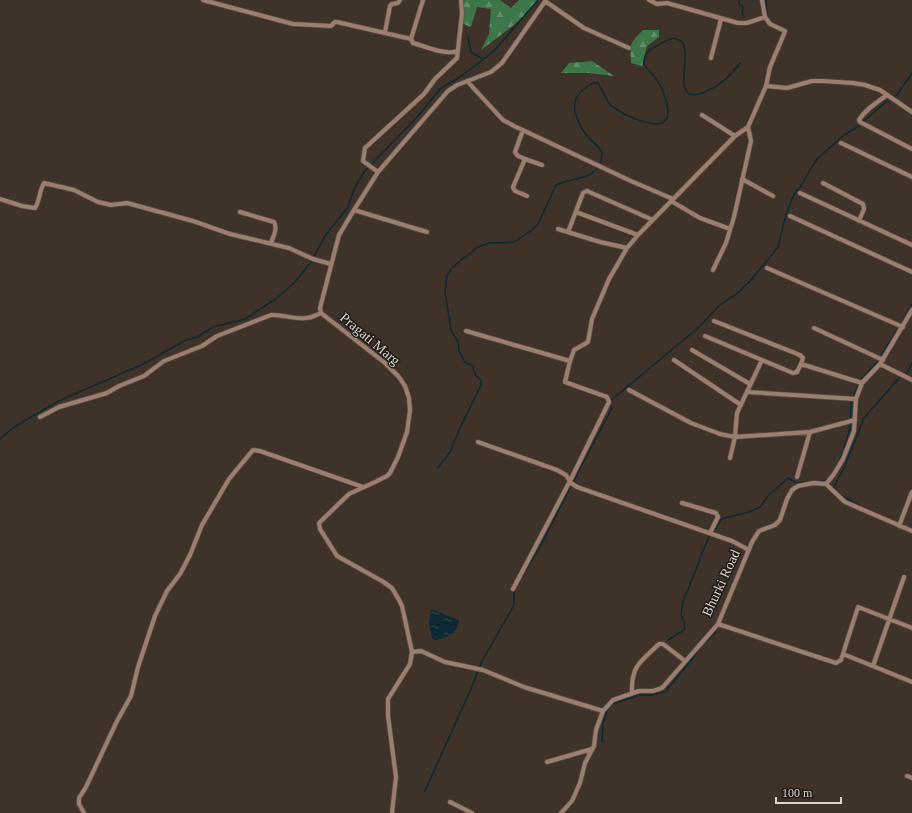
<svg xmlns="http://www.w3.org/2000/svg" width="912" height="813" viewBox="0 0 912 813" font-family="Georgia,serif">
<defs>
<pattern id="forest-firs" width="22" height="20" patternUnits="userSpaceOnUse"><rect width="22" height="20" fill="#3c764a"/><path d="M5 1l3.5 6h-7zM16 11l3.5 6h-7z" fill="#618f6b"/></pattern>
<pattern id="water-ripples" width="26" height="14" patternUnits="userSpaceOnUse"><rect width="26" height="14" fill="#0e2933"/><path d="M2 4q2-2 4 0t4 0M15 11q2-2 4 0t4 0" fill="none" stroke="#30474f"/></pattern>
</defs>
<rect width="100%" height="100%" fill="#3e3229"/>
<!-- forest -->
<path fill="url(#forest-firs)" d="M461,0H500L511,8L519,0H538C524,20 500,35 481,50L489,34L491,9L477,7L471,27L461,23Z
M643,30H659V37L647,46L642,66L631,63C630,44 629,44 643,30Z
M592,61L614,76L588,73H561L569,63Z"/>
<!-- water -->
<path fill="url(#water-ripples)" d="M431,609L459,620C458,634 446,639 434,640L432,638L429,624Z"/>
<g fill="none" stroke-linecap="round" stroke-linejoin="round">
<!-- stream -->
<path stroke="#0e2933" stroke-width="1.5" d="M739,0V4L743,7L742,13L744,17
M766,0L767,15
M468,37L471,52L483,59
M893,97L897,95L912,73
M864,121L888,100
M601,163C601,160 602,156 602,153C600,146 592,142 588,137C578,125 567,103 582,91C588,86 589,83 598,83L610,105L624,114L640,121L655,124L662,123L667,118C670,107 664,91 658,82C654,75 648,71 644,64C644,60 644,56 647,53C649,49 653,48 657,46C664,42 674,34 682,42C693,56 668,107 705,92C719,86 731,76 740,63
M902,322L912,304
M881,356L899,327
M906,375L912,363
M860,381L878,361
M854,395L858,385
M0,439L14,427L59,401L143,364L186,340L197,337L213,327L245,319L277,298L295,282L311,262L325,236L348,207L355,187L365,171L419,115L440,89L463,75L494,51L538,0
M839,463L850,429L851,402
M438,468L450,452L460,428L481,385V380L475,375L473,366L465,362L459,351L458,342L451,330L445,292L447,276L451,269L462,259L467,256L478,247L489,243L514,242L532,230L538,224L556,185L564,182L588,176L597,169
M573,482L612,408L609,402L699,327L721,304L738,293L752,279L778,247L786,215L794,194L801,186L813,165L818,158L843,136L859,126
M863,508L841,495L833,487L834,486L844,468L864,418L900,377
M714,533L721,519L749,512L760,507L768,496L788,478L797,483L824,481L828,479
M522,576L539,549L570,488
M668,640L684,630L685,627L681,614L683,602L709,536
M707,640L716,632
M602,742L603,723L608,709L612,704L640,695H651L665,692L693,658L699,648
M425,791L470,691L481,663L514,605V590"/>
<defs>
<path id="minor" d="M203,0L293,24L331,26L335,22H337L411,39L423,0
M649,0L657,4L667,3L738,23H747L765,17
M545,1L584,28L629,48
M385,32L390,6L392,4L398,3L400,0
M411,39L413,43C424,46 447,56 457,51
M711,58L721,19
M467,81L503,120L514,126L631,181L673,199
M766,86L787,88L812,81H823L853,83L865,85L880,90L912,112
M887,95C877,102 865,110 859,120L860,122L912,149
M702,115L735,136
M748,127L766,86L770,67L784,34L785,31L770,24L765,17L762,0
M523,130L515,152L518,156L525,159L513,187L515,191L527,196
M841,143L912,177
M525,159L542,165
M378,172L363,161L365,148L424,94L435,79L457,58L462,14L461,0
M742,179L773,196
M823,183L863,204L864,209L859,221
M800,193L912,245
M0,199L22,206L35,208C40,201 39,191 44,183L74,190L98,202L111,205L127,203L193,221L230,234L289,248L313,259L331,264
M671,201L700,218L730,229
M354,210L427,232
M240,212L274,222C278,229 273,237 271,243
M576,212L638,235
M790,216L912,272
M558,229L600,242L627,248
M568,232L583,193L587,191L653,220
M767,268L903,327
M714,321L800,355L803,358L801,364L862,383
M814,328L883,360
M466,331L570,361L574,350L588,342L592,319L609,279L627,248L638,235L735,136L748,127L751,141L734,217L726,243L713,270
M705,336L793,373L797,372L801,364
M692,350L750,384
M674,360L741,405
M880,364L912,380
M629,390L691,423L720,434L735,437L810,432L855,420
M747,392L856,399
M40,417L59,407L107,393L119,386L144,376L164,361L202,346L217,336L271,315C283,314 294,320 306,318C311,318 316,315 321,313
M478,442L557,470L566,475L571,483L577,487L732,541L749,550
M730,458L735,437L737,413L762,360
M797,477L810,432
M826,484L834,474L843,459L854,431L856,399L862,383L880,364L912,310
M682,503L716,513L718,517L710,533
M899,526L912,492
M513,589L570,481L609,402L607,397L565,382L570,361
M718,624L836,663L841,660L858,607L912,628
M412,652L421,651L445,662L483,670L524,687L603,711
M843,654L912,682
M873,666L904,577
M632,693C631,666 640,662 659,644H663L685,661
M547,762L592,749
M907,776L912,778
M450,802L472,813
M84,813L79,804V798L86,787L117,721L131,696L138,667L155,616L167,591L180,574L190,555L202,525L229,479L253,450L260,451L363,487
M392,813L396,777L388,716V699L410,664L412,652L402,606L399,600L392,588L382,581L337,556L320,529L319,523L349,494L375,482L387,476L390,473L398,457L407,432L410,410L409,398L405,386L399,377L385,363L321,313L320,308L339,235L354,210L378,172L448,91L457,85L491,72L502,63L546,0
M561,813L572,801L580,783L585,763L594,746L596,730L603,711L613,700L639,691H653L662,688L718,624L752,542L759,531L775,525L780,520L787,499L792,490L798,486L814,483L826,484L845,502L912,531"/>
</defs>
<!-- minor casing -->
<use href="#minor" stroke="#5a4f46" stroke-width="5.5"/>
<!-- minor -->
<use href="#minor" stroke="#9c7e71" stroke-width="4"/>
</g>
<g text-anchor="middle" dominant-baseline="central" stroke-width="3" stroke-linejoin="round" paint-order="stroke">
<!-- street labels -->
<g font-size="14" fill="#dad2cc" stroke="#211b17">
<text transform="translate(370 339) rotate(40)">Pragati Marg</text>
<text transform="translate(721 583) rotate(-65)">Bhurki Road</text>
</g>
</g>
<!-- scale -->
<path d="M776 797v6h65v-6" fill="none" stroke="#dad2cc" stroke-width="2"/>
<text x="782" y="797" font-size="12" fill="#dad2cc" stroke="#211b17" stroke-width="3" paint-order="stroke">100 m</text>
</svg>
